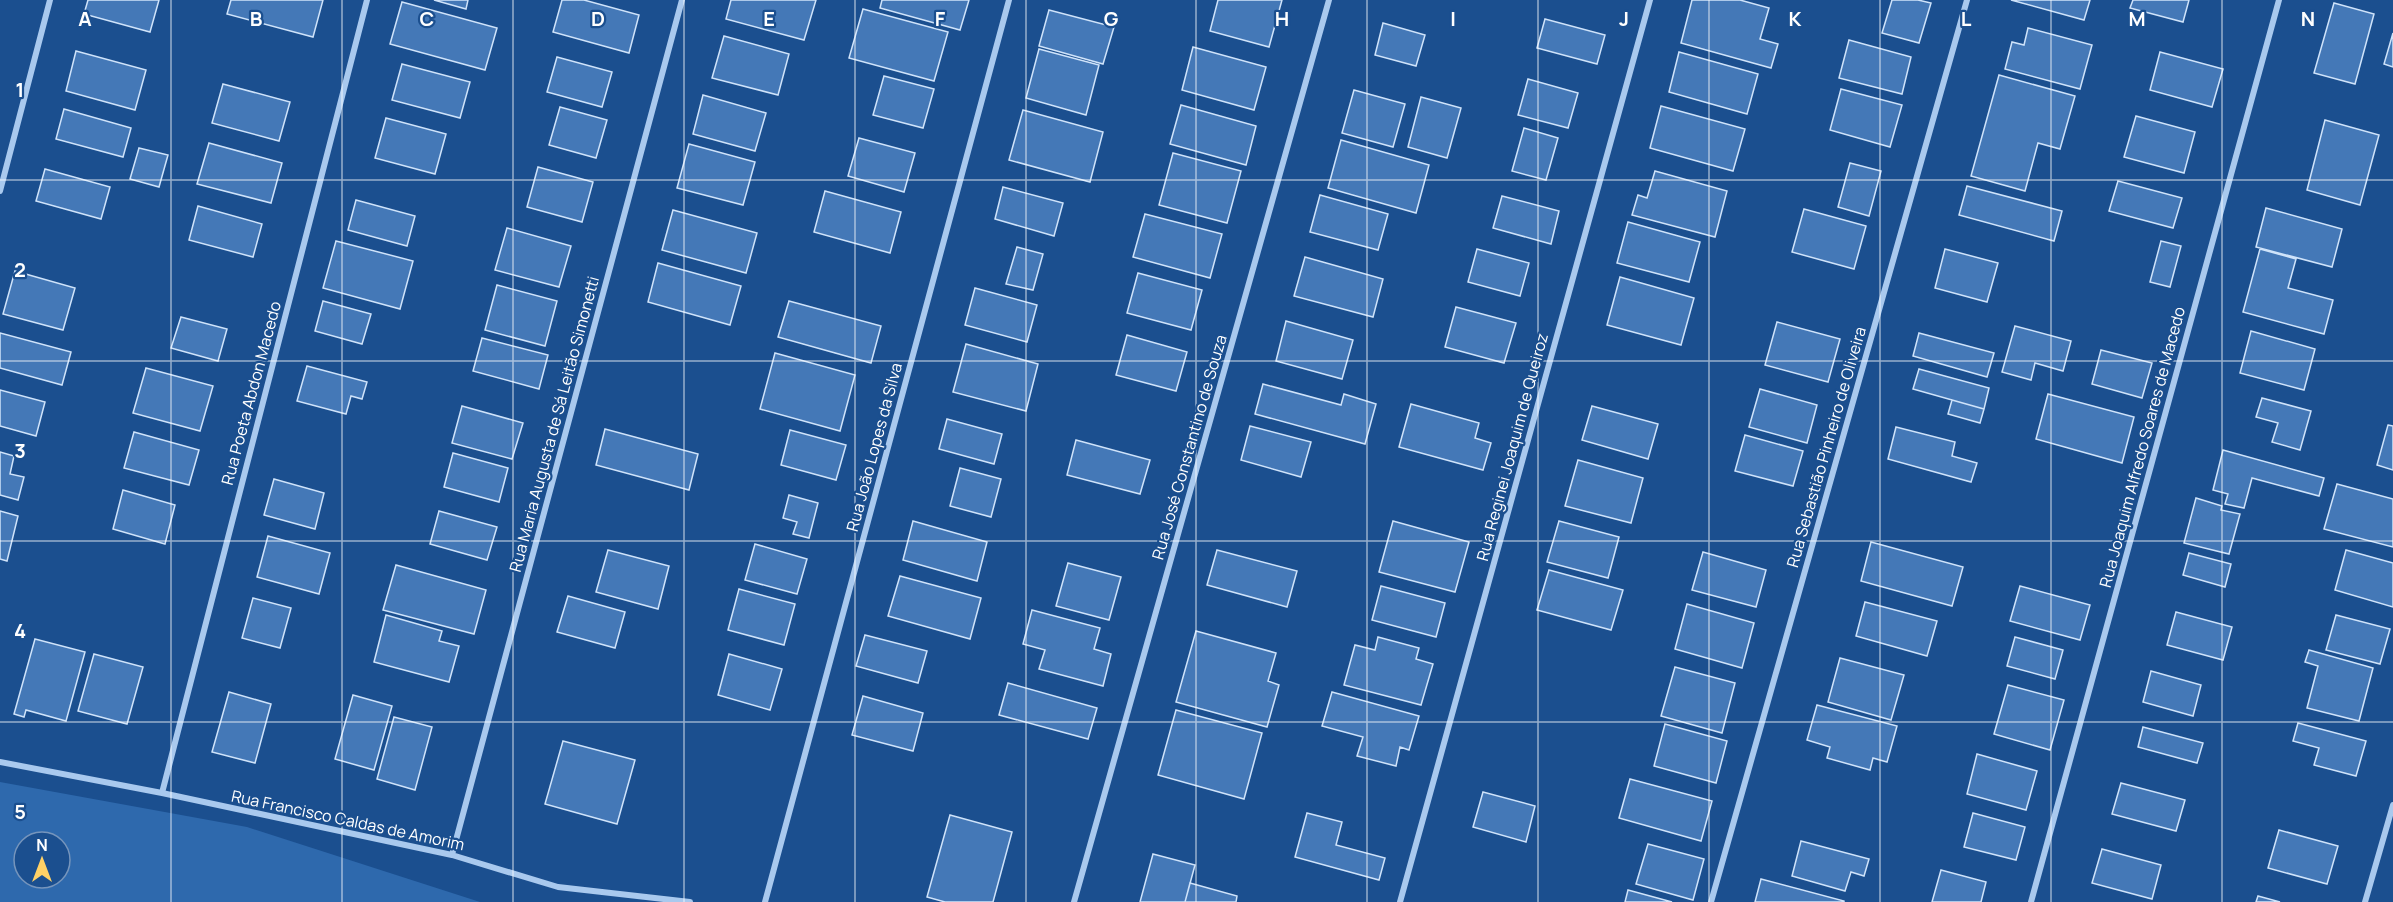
<svg xmlns="http://www.w3.org/2000/svg" width="2393" height="902" viewBox="0 0 2393 902" font-family="Manrope,sans-serif">
<rect width="100%" height="100%" fill="#1b4f8f"/>
<!-- green -->
<path fill="#2e69ad" fill-rule="evenodd" d="M0,782L247,827L480,902H0ZM24,842H60V878H24Z"/>
<!-- building -->
<path fill="#4478b7" stroke="#cfe3fa" stroke-width="1.5" d="M88,0H159L150,32L84,14Z
M231,0H323L313,37L227,14Z
M434,0H468L466,9Z
M562,0H584L639,15L629,53L553,32Z
M731,0H816L804,40L726,19Z
M882,0H969L960,30L880,8Z
M1218,0H1282L1269,47L1210,31Z
M1692,0H1740L1769,8L1760,39L1778,44L1771,68L1681,43Z
M1892,0H1918L1931,3L1919,43L1882,33Z
M2011,0H2090L2084,20Z
M2133,0H2189L2183,22L2130,8Z
M402,2L497,28L485,70L390,44Z
M2334,3L2374,14L2355,84L2314,73Z
M863,9L948,32L934,81L849,58Z
M1049,10L1114,27L1103,64L1039,46Z
M1545,19L1605,35L1597,64L1537,48Z
M1383,23L1425,35L1416,66L1375,55Z
M2028,28L2092,45L2080,89L2005,69L2012,42L2024,45Z
M2393,33V67L2384,64Z
M724,36L789,54L778,95L712,78Z
M1849,40L1911,57L1902,94L1839,78Z
M1193,47L1266,67L1254,110L1182,90Z
M1039,49L1099,65L1086,115L1026,98Z
M76,51L146,70L135,110L66,91Z
M1679,52L1758,74L1747,114L1669,92Z
M2160,52L2223,69L2212,107L2150,90Z
M557,57L612,72L602,107L547,92Z
M402,64L470,82L460,118L392,100Z
M1999,75L2075,96L2060,149L2038,143L2025,191L1971,176Z
M884,76L934,89L923,128L873,115Z
M1528,79L1578,93L1568,128L1518,115Z
M223,84L290,102L279,141L212,123Z
M1841,89L1902,105L1890,147L1830,130Z
M1354,90L1405,104L1393,147L1342,133Z
M703,95L766,113L755,151L693,134Z
M1421,97L1461,108L1447,158L1408,147Z
M1181,105L1256,126L1246,165L1170,144Z
M1661,106L1745,129L1733,171L1650,148Z
M560,107L607,120L596,158L549,145Z
M64,109L131,128L123,157L56,139Z
M1023,110L1103,132L1090,182L1009,160Z
M2136,116L2195,132L2184,173L2124,157Z
M386,118L446,134L435,174L375,158Z
M2325,120L2379,135L2360,205L2307,190Z
M1524,128L1558,138L1546,180L1512,171Z
M859,138L915,153L904,192L848,176Z
M1341,140L1429,165L1416,213L1328,188Z
M209,143L282,163L271,203L197,184Z
M689,144L755,162L743,205L677,188Z
M139,148L168,155L159,187L130,179Z
M1173,153L1241,171L1227,223L1159,205Z
M1850,163L1881,171L1869,216L1838,207Z
M538,167L593,182L582,222L527,207Z
M45,169L110,187L101,219L36,201Z
M1655,171L1727,191L1715,237L1632,215L1638,195L1647,198Z
M2118,181L2182,198L2173,228L2109,211Z
M1967,186L2062,211L2054,241L1959,215Z
M1003,187L1063,203L1054,236L995,219Z
M825,191L901,212L890,253L814,232Z
M1320,195L1388,214L1378,250L1310,232Z
M1502,196L1559,211L1551,244L1493,228Z
M356,200L415,216L407,246L348,230Z
M198,206L262,224L253,257L189,240Z
M2266,208L2342,229L2332,267L2256,247Z
M1804,209L1866,226L1854,269L1792,252Z
M673,210L757,233L746,273L662,250Z
M1145,214L1222,234L1210,278L1133,257Z
M1628,222L1700,242L1689,282L1617,263Z
M507,228L571,246L559,287L495,270Z
M336,241L413,261L400,309L323,288Z
M2161,241L2181,246L2170,287L2150,282Z
M1017,247L1043,254L1033,290L1006,284Z
M1477,249L1529,263L1520,296L1468,282Z
M1945,249L1998,263L1987,302L1935,288Z
M2260,249L2296,259L2288,288L2333,300L2324,334L2243,312Z
M1305,257L1383,279L1373,317L1294,296Z
M658,263L741,286L730,325L648,302Z
M15,271L75,288L63,330L3,314Z
M1138,273L1202,290L1191,330L1127,313Z
M1620,277L1694,298L1681,345L1607,325Z
M497,285L557,301L545,346L485,330Z
M975,288L1037,305L1027,342L965,325Z
M323,301L371,314L362,344L315,331Z
M789,301L881,326L871,363L778,337Z
M1456,307L1516,323L1504,363L1445,347Z
M181,317L227,329L218,361L171,348Z
M1286,321L1353,340L1342,379L1276,361Z
M1777,322L1840,339L1828,382L1765,365Z
M2015,326L2071,341L2063,371L2035,363L2031,380L2002,372Z
M2251,331L2315,349L2304,390L2240,373Z
M0,333L71,352L62,385L0,368Z
M1919,333L1994,353L1987,377L1913,356Z
M1127,335L1187,352L1176,391L1116,375Z
M482,338L548,355L539,389L473,371Z
M966,344L1038,364L1026,411L953,392Z
M2101,350L2152,363L2142,398L2092,384Z
M775,353L855,375L840,431L760,409Z
M307,366L367,382L362,399L351,396L346,414L297,401Z
M146,368L213,386L200,431L133,413Z
M1919,369L1989,388L1984,409L1913,389Z
M1263,384L1341,405L1344,394L1376,404L1365,444L1255,414Z
M1760,389L1817,405L1807,443L1749,427Z
M0,390L45,402L36,436L0,426Z
M2048,394L2134,417L2122,463L2036,439Z
M2262,398L2311,411L2300,450L2272,442L2278,423L2256,417Z
M1952,400L1984,409L1980,423L1948,414Z
M1411,404L1479,423L1475,438L1491,443L1483,470L1399,447Z
M462,406L523,423L512,459L452,443Z
M1592,406L1658,424L1648,459L1582,440Z
M947,419L1002,434L994,464L939,449Z
M2388,425L2393,426V470L2377,465Z
M1250,426L1311,442L1301,477L1241,460Z
M1896,427L1955,442L1952,456L1977,463L1971,482L1888,459Z
M605,429L698,454L689,490L596,465Z
M790,430L846,445L836,480L781,465Z
M134,432L199,450L189,485L124,468Z
M1745,435L1803,451L1793,486L1735,471Z
M1076,440L1150,460L1140,494L1067,475Z
M2223,450L2324,478L2319,496L2252,478L2244,508L2225,504L2228,494L2213,490Z
M0,452L14,456L10,474L24,477L18,500L0,495Z
M453,453L508,468L499,502L444,487Z
M1578,460L1643,478L1631,523L1565,506Z
M960,468L1001,479L991,517L950,506Z
M274,479L324,493L315,529L264,515Z
M2337,484L2393,499V547L2324,529Z
M123,490L175,505L165,544L113,529Z
M789,495L818,503L809,538L793,534L797,522L783,518Z
M2196,498L2222,506L2221,510L2240,514L2229,554L2184,543Z
M0,511L18,516L7,561L0,559Z
M439,511L497,527L487,560L430,544Z
M913,521L987,542L977,581L903,560Z
M1393,521L1469,542L1455,592L1379,572Z
M1559,521L1619,537L1608,578L1547,562Z
M268,536L330,553L319,594L257,577Z
M1871,542L1963,567L1952,606L1861,581Z
M755,544L807,559L797,594L745,580Z
M608,550L669,566L658,609L596,592Z
M1217,550L1297,571L1287,607L1207,585Z
M2346,550L2393,563V607L2335,590Z
M1703,552L1766,570L1756,607L1692,590Z
M2189,553L2231,564L2225,587L2183,575Z
M1068,563L1121,577L1109,620L1056,606Z
M396,565L486,590L474,634L383,610Z
M1549,570L1623,590L1611,630L1537,610Z
M900,576L981,598L970,639L888,616Z
M1381,586L1445,603L1436,637L1372,620Z
M2020,586L2090,605L2080,640L2010,621Z
M739,589L795,604L784,645L728,630Z
M568,596L625,612L615,648L557,632Z
M253,598L291,608L280,648L242,638Z
M1865,602L1937,621L1927,656L1856,636Z
M1687,604L1754,623L1742,668L1675,649Z
M1032,610L1100,628L1094,649L1111,654L1103,686L1039,669L1045,650L1023,644Z
M2176,612L2232,627L2223,660L2167,645Z
M386,615L442,631L439,641L459,646L449,682L374,662Z
M2336,615L2390,629L2380,664L2326,650Z
M1196,631L1276,653L1268,681L1279,685L1267,727L1176,702Z
M865,635L927,651L918,683L856,666Z
M1378,637L1419,648L1416,659L1433,664L1421,705L1344,685L1355,645L1375,650Z
M2015,637L2063,650L2055,679L2007,666Z
M35,639L85,652L66,721L26,710L24,717L14,714Z
M2309,650L2373,668L2359,721L2307,708L2318,666L2305,662Z
M94,654L143,667L127,724L78,711Z
M729,654L782,669L770,710L718,695Z
M1840,658L1904,675L1891,720L1828,702Z
M1675,667L1735,683L1722,733L1661,716Z
M2151,671L2201,685L2193,716L2143,702Z
M1008,683L1097,708L1088,739L999,715Z
M2008,685L2064,700L2050,750L1994,734Z
M229,692L271,704L255,763L212,752Z
M1332,692L1419,716L1409,750L1400,747L1396,766L1357,756L1363,737L1322,726Z
M353,695L392,706L374,770L335,759Z
M863,696L923,713L913,751L852,735Z
M1817,705L1897,726L1887,762L1873,758L1870,770L1827,758L1830,747L1807,740Z
M1176,710L1262,733L1244,799L1158,775Z
M394,717L432,727L415,790L377,779Z
M2298,723L2366,741L2356,776L2314,765L2319,748L2293,741Z
M1665,724L1727,741L1716,783L1654,766Z
M2143,727L2203,743L2197,763L2138,747Z
M563,741L635,760L617,824L545,804Z
M1977,754L2037,771L2026,810L1967,794Z
M1630,779L1712,801L1701,841L1619,818Z
M2121,783L2185,800L2176,831L2112,814Z
M1483,792L1535,806L1526,842L1473,827Z
M1307,813L1342,822L1336,845L1385,858L1379,880L1295,857Z
M1973,813L2025,827L2016,860L1964,847Z
M950,815L1012,832L993,902H945L927,897Z
M2279,830L2338,846L2327,884L2268,868Z
M1801,841L1869,859L1864,876L1851,872L1845,891L1792,876Z
M1648,844L1704,859L1693,900L1636,884Z
M2102,849L2161,865L2152,899L2092,883Z
M1153,854L1195,865L1185,902H1140Z
M1941,870L1986,882L1981,902H1932Z
M1761,879L1844,901V902H1755Z
M1190,883L1237,896L1236,902H1185Z
M1628,890L1672,902H1625Z
M2258,896L2280,902H2256Z"/>
<g fill="none" stroke-linecap="round" stroke-linejoin="round">
<!-- minor -->
<path stroke="#a9c9ee" stroke-width="6" d="M0,191L50,0
M0,762L162,793L452,855L558,887L690,902
M162,793L367,0
M452,855L682,0
M765,902L1009,0
M1074,902L1329,0
M1400,902L1650,0
M1711,902L1967,0
M2031,902L2279,0
M2365,902L2393,805"/>
</g>
<!-- grid -->
<path fill="none" stroke="#fff" stroke-width="1.5" stroke-opacity="0.55" d="M171,0V902M342,0V902M513,0V902M684,0V902M855,0V902M1026,0V902M1196,0V902M1367,0V902M1538,0V902M1709,0V902M1880,0V902M2051,0V902M2222,0V902M0,180H2393M0,361H2393M0,541H2393M0,722H2393"/>
<g text-anchor="middle" dominant-baseline="central" stroke-width="4.5" stroke-linejoin="round" paint-order="stroke">
<!-- street labels -->
<g font-size="16" fill="#fff" stroke="#1b4f8f">
<text transform="translate(251 393) rotate(-75)">Rua Poeta Abdon Macedo</text>
<text transform="translate(554 424) rotate(-75)">Rua Maria Augusta de Sá Leitão Simonetti</text>
<text transform="translate(874 447) rotate(-75)">Rua João Lopes da Silva</text>
<text transform="translate(1189 447) rotate(-74)">Rua José Constantino de Souza</text>
<text transform="translate(1512 447) rotate(-75)">Rua Reginei Joaquim de Queiroz</text>
<text transform="translate(1826 447) rotate(-74)">Rua Sebastião Pinheiro de Oliveira</text>
<text transform="translate(2142 447) rotate(-75)">Rua Joaquim Alfredo Soares de Macedo</text>
<text transform="translate(348 820) rotate(12)">Rua Francisco Caldas de Amorim</text>
</g>
</g>
<g font-size="20" text-anchor="middle" font-weight="bold" fill="#fff" stroke="#1b4f8f" stroke-width="4.5" stroke-linejoin="round" paint-order="stroke">
<text x="85" y="26">A</text>
<text x="256" y="26">B</text>
<text x="427" y="26">C</text>
<text x="598" y="26">D</text>
<text x="769" y="26">E</text>
<text x="940" y="26">F</text>
<text x="1111" y="26">G</text>
<text x="1282" y="26">H</text>
<text x="1453" y="26">I</text>
<text x="1624" y="26">J</text>
<text x="1795" y="26">K</text>
<text x="1966" y="26">L</text>
<text x="2137" y="26">M</text>
<text x="2308" y="26">N</text>
<text x="20" y="97">1</text>
<text x="20" y="277">2</text>
<text x="20" y="458">3</text>
<text x="20" y="638">4</text>
<text x="20" y="819">5</text>
</g>
<!-- north arrow -->
<g transform="translate(42 860)"><circle r="28" fill="#1b4f8f" stroke="#7695bc" stroke-width="1.5"/>
<path d="M0-4.5L10 22L0 15L-10 22Z" fill="#ffd166"/>
<text y="-9" font-size="16" font-weight="bold" text-anchor="middle" fill="#ffffff">N</text>
</g>
</svg>
